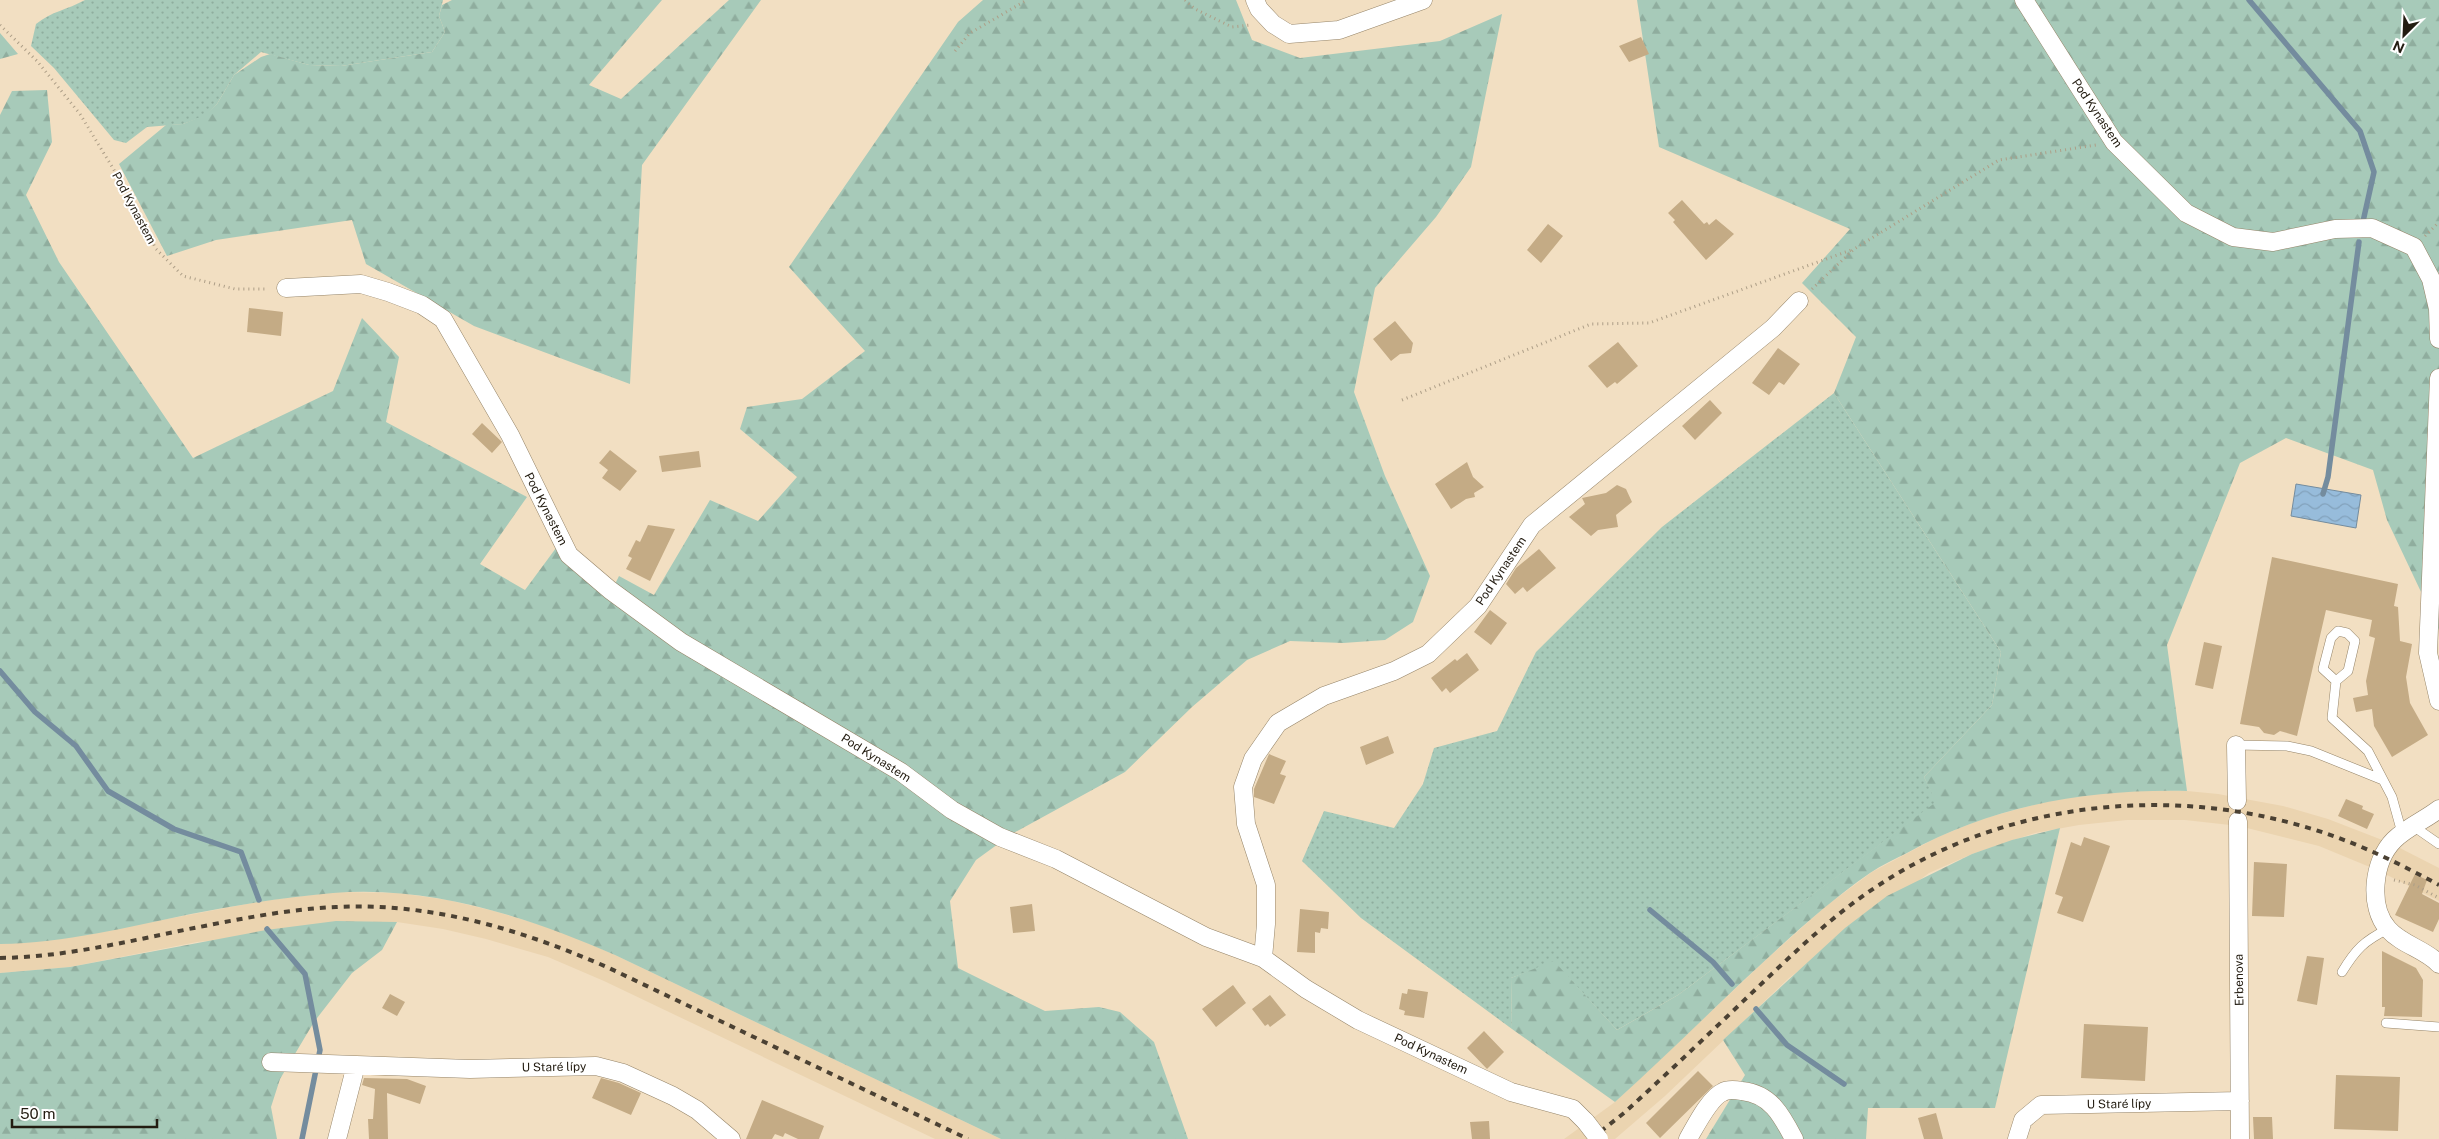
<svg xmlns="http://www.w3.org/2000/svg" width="2439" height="1139" viewBox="0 0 2439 1139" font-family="'Public Sans',sans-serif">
<defs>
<pattern id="grass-dots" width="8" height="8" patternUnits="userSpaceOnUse" patternTransform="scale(1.25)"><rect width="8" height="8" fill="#a7cab9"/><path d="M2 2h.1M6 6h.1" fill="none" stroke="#8fad9e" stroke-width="1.8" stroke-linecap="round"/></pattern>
<pattern id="forest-firs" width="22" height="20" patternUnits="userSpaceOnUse" patternTransform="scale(1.25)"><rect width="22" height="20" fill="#a7cab9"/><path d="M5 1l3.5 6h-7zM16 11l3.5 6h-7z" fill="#8fad9e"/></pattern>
<pattern id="water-waves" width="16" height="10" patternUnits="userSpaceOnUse" patternTransform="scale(1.25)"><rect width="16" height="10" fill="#97bcdb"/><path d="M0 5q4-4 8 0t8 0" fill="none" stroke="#82a1bb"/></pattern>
</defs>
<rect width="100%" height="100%" fill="#f2dfc2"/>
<!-- built -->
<path fill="#ebd4b0" d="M2125,790L2187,791L2218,794L2283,806L2328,819L2390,843L2439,868V901L2377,870L2319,846L2239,826L2185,820H2127L2079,825L2035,833L1972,854L1929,873L1789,978L1665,1096L1615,1139H1564L1615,1102L1769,957L1826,906L1872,872L1938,837L1982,819L2055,799Z
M335,892L399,893L448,900L494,911L558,930L615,955L1001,1139H935L604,981L548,957L486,939L443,929L397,922L197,942L70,967L0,973V944L66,938L262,901Z"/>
<!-- grass -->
<path fill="url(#grass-dots)" d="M85,0H443L439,16L445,32L432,52L341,66L309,65L261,52L234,75L217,104L205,116L183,124L147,127L126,143L114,140L54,68L31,46L36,24C52,11 67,10 85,0Z
M1834,393L2001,652L1992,705L1924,777L1937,802L1678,995L1617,1030L1554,962L1511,978L1512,1029L1361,918L1302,861L1324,811L1394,828L1423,784L1434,748L1497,731L1536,652L1662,527Z"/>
<!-- forest -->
<path fill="url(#forest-firs)" d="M452,0H662L589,85L621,99L729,0H761L642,165L630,384L474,326L366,264L352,220L216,240L167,256L119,164L166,125L183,124L205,115L217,104L234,75L261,57L270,54L309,65L341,66L432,52L445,32L439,16L442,5Z
M983,0H1236L1252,40L1300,58L1440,41L1502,14L1471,167L1436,217L1375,288L1354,392L1385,476L1430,576L1413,622L1385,640L1343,643L1290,641L1247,660L1192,707L1125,772L1010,835L956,806L681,634L614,586L619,576L654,595L710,500L758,521L797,477L740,429L747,407L802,399L865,351L789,267L958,22Z
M1637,0H2439V630L2387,520L2373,470L2286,438L2240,463L2167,645L2187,791C2088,789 1994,805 1907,853C1895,859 1882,865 1870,873C1825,904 1784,943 1744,980C1701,1021 1659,1062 1615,1102L1512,1029L1511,978L1554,961L1617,1030L1678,995L1936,802L1924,777L1992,705L2001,652L1834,393L1856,337L1802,283L1850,229L1659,147Z
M0,33L18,54L0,59Z
M47,90L52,142L26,195L59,262L193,458L333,391L362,318L399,357L386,422L527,497L480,564L525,590L556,548L580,576L630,612L894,775L998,844L976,860L950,901L958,968L1045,1011L1099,1007L1120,1012L1154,1042L1188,1139H1001L615,955C528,917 431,885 333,893C286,897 238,905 191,914C128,927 65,943 0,944V115L12,91Z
M2060,828L1995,1108H1868L1866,1139H1706L1745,1075L1723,1040L1845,928L1887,896L1972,854L2012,840Z
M336,921L397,922L382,950L352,973L314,1022L280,1079L271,1107L277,1139H0V973L70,967L266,930Z"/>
<!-- water -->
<path fill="url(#water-waves)" stroke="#748c9e" d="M2296,484L2361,495L2356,528L2291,516Z"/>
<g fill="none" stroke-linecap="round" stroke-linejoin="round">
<!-- stream -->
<path stroke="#748c9e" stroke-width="5.5" d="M2249,0L2360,131L2374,172L2362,226
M2323,494L2328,477L2359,242
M0,671L35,712L76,746L108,791L174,829L241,852L259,900
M1650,910L1713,962L1732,984
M267,929L305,974L320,1050L302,1139
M1756,1009L1787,1045L1844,1084"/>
</g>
<!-- building -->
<path fill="#c4ab85" d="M1641,37L1649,54L1629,62L1619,46Z
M1682,200L1704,224L1707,222L1709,225L1716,219L1734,234L1706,260L1673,222L1675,220L1668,213Z
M1548,224L1563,236L1541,263L1527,250Z
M249,308L283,312L281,336L247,332Z
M1395,321L1413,343L1411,353L1400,354L1391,361L1373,339Z
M1618,342L1638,366L1617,384L1615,382L1607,388L1588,366Z
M1778,348L1800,364L1784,385L1779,382L1769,395L1752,383Z
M1710,400L1722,413L1695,440L1682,426Z
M482,423L502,442L492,453L472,434Z
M610,450L637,471L620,491L602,478L608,470L599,463Z
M699,451L701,467L662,472L659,456Z
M1467,462L1473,477L1484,487L1474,493L1475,497L1466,499L1451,509L1435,484Z
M1617,485L1626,489L1632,502L1616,515L1618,527L1598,530L1591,536L1569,517L1585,504L1582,498L1606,493Z
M648,525L675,529L650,581L626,569L632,558L628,556L636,540L640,542Z
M1539,549L1556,568L1527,592L1523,587L1515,594L1506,584L1516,568Z
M2272,557L2398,584L2394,606L2398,607L2400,641L2412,644L2406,677L2410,703L2428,735L2392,757L2374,726L2372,709L2356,712L2353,698L2368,695L2366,681L2375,638L2369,636L2372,620L2326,610L2297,736L2280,731L2274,735L2264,733L2259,727L2240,724Z
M1490,610L1507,623L1491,645L1474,632Z
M2204,642L2222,646L2213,689L2195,685Z
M1467,653L1479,670L1450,693L1446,688L1442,692L1431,678L1455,659L1457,661Z
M1388,736L1394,753L1366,765L1360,747Z
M1269,754L1286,761L1280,774L1286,776L1274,804L1254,797V789Z
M2346,799L2363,806L2362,809L2374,814L2367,829L2338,816Z
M2084,837L2110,846L2083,922L2057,913L2063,897L2055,894L2071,842L2081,846Z
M2254,862L2287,864L2284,917L2252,916Z
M2415,874L2427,880L2422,894L2439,903V919L2433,932L2395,915Z
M1032,904L1035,931L1013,933L1010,907Z
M1300,909L1329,912L1328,929L1321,928L1320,933L1315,932V953L1297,952Z
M2382,951L2416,968L2423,980L2422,1017L2384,1016L2385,1007H2382Z
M2307,956L2324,958L2317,1005L2297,1001Z
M1233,985L1246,1003L1216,1027L1202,1009Z
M1408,989L1428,992L1424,1018L1404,1015L1405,1011L1399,1009L1402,993L1407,994Z
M390,994L405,1002L397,1016L382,1008Z
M1270,995L1286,1015L1270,1027L1268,1024L1265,1026L1252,1009Z
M2084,1024L2148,1027L2145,1081L2081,1078Z
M1484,1031L1504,1052L1487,1069L1467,1048Z
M1698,1071L1713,1086L1660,1138L1646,1123Z
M2336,1075L2400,1077L2398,1131L2334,1129Z
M364,1078L407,1079L426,1086L420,1104L387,1093L388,1139H369L368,1119H373L375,1089L362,1085Z
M601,1078L619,1083L641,1093L631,1115L592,1098Z
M762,1100L824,1126L819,1139H798L785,1133L783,1137L775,1134L772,1139H746Z
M1936,1113L1943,1139H1924L1918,1118Z
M2253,1117H2272L2273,1139H2254Z
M1489,1121L1490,1139H1472L1470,1122Z"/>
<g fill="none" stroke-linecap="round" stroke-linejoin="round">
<defs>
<path id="lane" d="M2336,681L2323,669L2331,638L2338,631L2347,633L2355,641L2348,671L2336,681L2332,718L2368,751L2392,797L2402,833
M2236,745L2287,746L2311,751L2383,780
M2413,826L2439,844
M2342,972C2356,949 2364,941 2388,929
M2386,1023L2439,1027"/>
<path id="street" d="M1255,0L1259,9L1273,24L1289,34L1339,30L1423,0
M2024,0L2114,142L2186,213L2233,237L2273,242L2335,229L2372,228L2414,247L2431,279L2438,309L2439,339
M286,288L361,284L388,292L422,305L443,319L510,435L569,555L610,590L681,642L901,772L952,810L1000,837L1056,859L1206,937L1263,958
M2439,378L2428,653L2439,701
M2236,745L2237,801
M2439,809C2425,820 2407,827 2394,840C2373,861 2368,906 2388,929C2402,945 2425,949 2439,964
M2238,821L2240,1139
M271,1062L470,1069L596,1066L623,1073L673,1096L697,1110L731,1139
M1586,1122L1573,1109L1511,1092L1358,1020L1306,989L1263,958L1266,924V885L1246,824L1243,787L1253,759L1278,723L1324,696L1394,671L1428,654L1478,606L1532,525L1773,328L1799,301
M337,1139L356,1065
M1688,1139C1695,1127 1710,1097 1723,1092C1728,1089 1736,1090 1742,1091C1771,1094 1782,1116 1794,1139
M2017,1139L2023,1120L2041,1105L2240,1101"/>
</defs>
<!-- lane casing -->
<use href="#lane" stroke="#958468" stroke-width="10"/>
<!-- street casing -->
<use href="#street" stroke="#958468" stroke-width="19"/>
<!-- path -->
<path stroke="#ad9e87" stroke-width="3" stroke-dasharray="1 4" stroke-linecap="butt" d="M1185,0L1195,9L1232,27L1250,25
M0,25L37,61L80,114L114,170L156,249L183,276L235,289H268
M955,51L970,33L1027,0
M2425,236L2439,222
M1812,289L1854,249L1999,160L2096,145
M1402,400L1591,324L1649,323L1854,249
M2394,880L2415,885L2439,898"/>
<!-- lane -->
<use href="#lane" stroke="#fff" stroke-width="9"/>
<!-- street -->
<use href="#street" stroke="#fff" stroke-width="18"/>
<!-- rail -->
<path stroke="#4b4133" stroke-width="4" stroke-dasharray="6 6" stroke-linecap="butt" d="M0,958C66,957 129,941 194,928C240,919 289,909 336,907C431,902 523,930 609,968L968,1139
M1591,1139L1624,1113C1669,1072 1713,1030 1757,988C1796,951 1834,914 1879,885C2002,804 2161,785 2302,826C2349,839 2395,861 2439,885"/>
<defs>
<path id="street-bridge" d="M1586,1122L1599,1139"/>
</defs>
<!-- street-bridge casing -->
<use href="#street-bridge" stroke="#958468" stroke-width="19" stroke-linecap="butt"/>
<!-- street-bridge -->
<use href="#street-bridge" stroke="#fff" stroke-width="18"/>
</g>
<g text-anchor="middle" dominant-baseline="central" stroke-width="4" stroke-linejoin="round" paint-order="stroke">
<!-- street labels -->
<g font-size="12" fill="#231c11" stroke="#fff">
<text transform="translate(2097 113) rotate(56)">Pod Kynastem</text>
<text transform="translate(134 208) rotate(62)">Pod Kynastem</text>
<text transform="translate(546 509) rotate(63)">Pod Kynastem</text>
<text transform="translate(1501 571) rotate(-56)">Pod Kynastem</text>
<text transform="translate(876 758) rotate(32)">Pod Kynastem</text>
<text transform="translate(2239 980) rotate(-91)">Erbenova</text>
<text transform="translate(1431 1054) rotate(25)">Pod Kynastem</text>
<text transform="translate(554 1067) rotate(-1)">U Staré lípy</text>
<text transform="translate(2119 1104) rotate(-1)">U Staré lípy</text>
</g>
</g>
<!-- north arrow -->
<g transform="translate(2404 35) rotate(204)" stroke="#ffffff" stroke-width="4" paint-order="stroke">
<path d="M0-4L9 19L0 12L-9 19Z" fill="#231c11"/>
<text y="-8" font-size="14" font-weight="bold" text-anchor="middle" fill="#231c11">N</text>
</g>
<!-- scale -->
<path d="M12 1119v8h145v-8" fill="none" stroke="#231c11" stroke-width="2.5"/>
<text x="20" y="1119" font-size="15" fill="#231c11" stroke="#ffffff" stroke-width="4" paint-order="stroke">50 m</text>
</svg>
